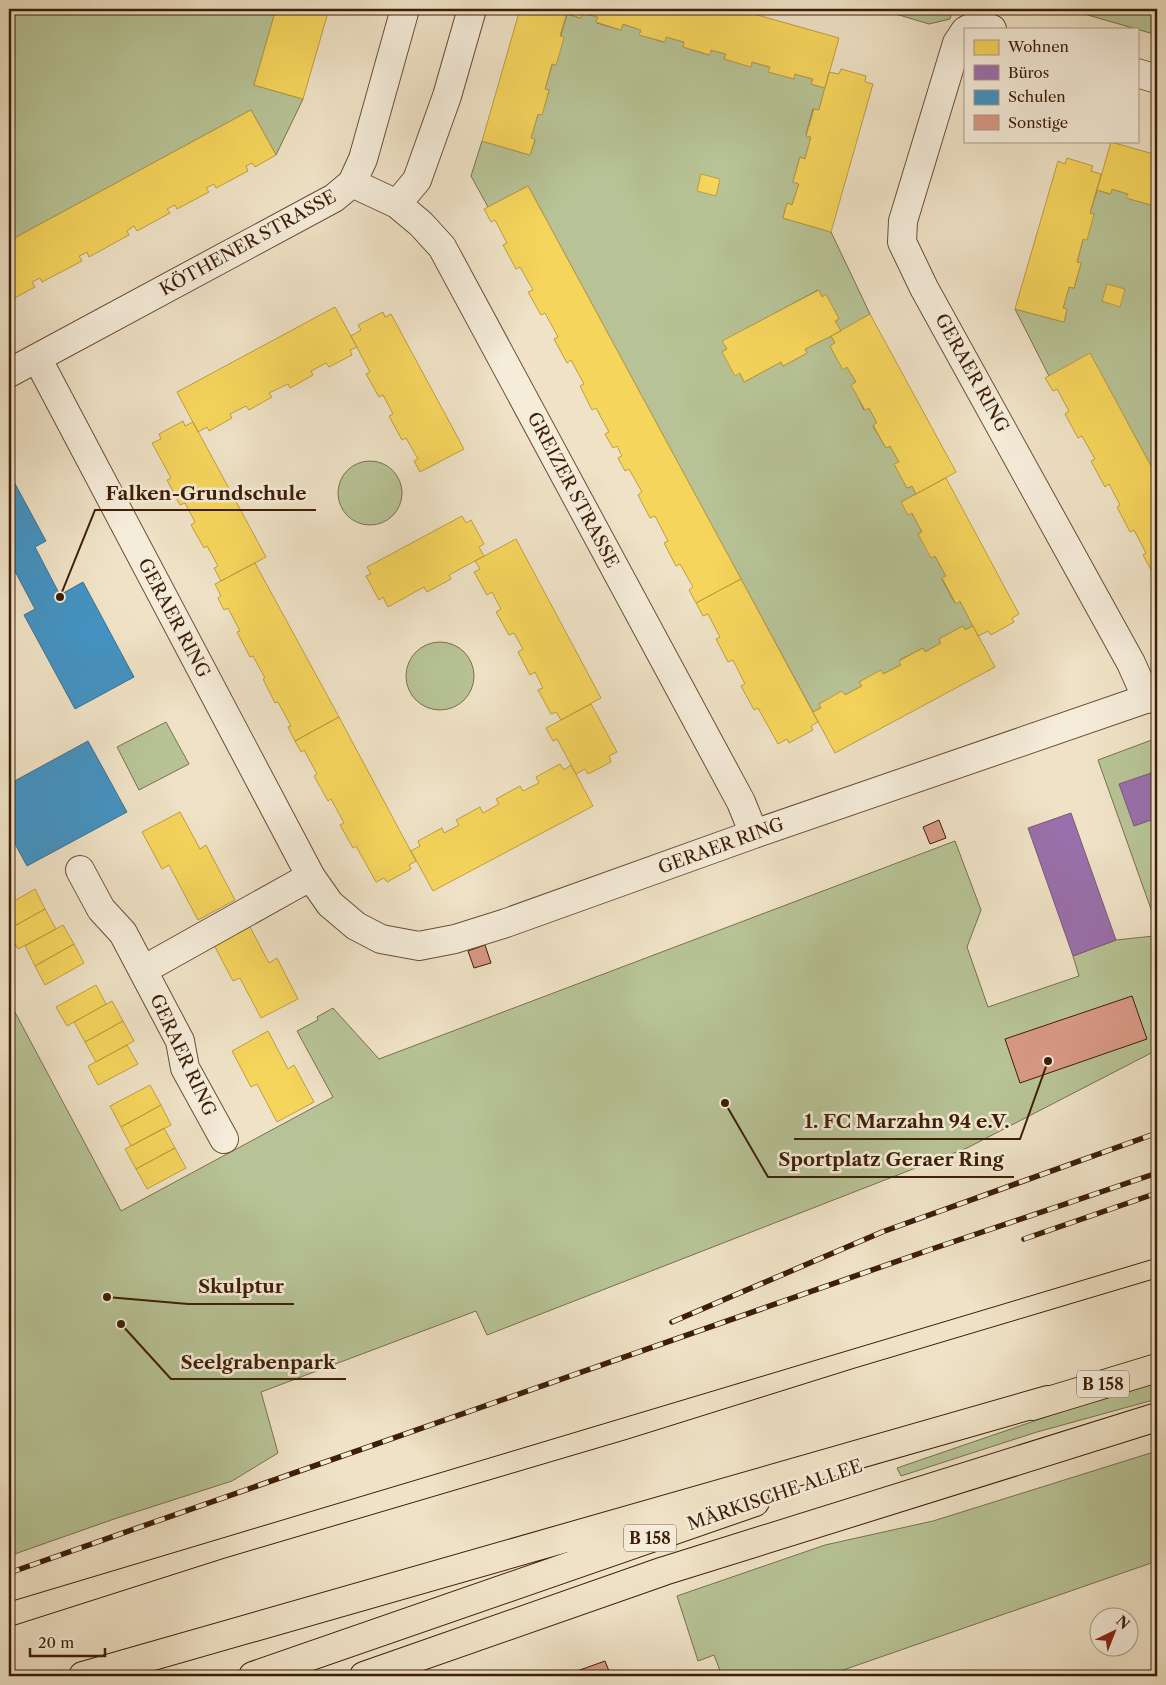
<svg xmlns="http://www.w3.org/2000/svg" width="1166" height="1685" viewBox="0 0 1166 1685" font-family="'Libre Caslon Text',serif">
<rect width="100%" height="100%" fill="#efe2c6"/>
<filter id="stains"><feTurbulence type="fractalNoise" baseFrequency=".004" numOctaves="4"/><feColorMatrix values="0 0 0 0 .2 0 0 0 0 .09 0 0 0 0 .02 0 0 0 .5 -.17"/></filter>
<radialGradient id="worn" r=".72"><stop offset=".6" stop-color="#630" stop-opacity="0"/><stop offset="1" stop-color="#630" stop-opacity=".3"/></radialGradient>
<!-- green -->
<path fill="#b7c396" stroke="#7a704e" d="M9,9H276L254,85L303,99L276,155L251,110L9,241Z
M879,9H953L950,19L929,24Z
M1067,9H1157V35Z
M582,13L598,17L597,23L621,30L623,24L641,30L640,35L664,42L666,37L684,42L683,47L709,55L711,50L726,54L724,59L751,66L752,62L770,67L769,72L794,79L795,74L813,79L811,84L825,88L819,110L813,109L806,135L811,137L805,159L800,157L793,182L799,184L792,205L787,203L783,218L831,232L870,314L841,331L835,321L839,319L826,295L822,297L818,290L723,341L727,349L722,352L740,373L744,382L781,362L783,366L807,353L805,349L831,336L835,343L830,346L843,369L847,367L856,382L852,385L864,410L869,408L877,423L873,426L886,448L890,446L899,462L895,465L907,488L912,486L916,494L901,502L912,513L922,532L918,534L935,556L946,576L942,579L955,603L960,601L973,626L965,630L963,626L939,639L941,643L925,652L923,648L900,660L901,665L883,674L881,671L859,682L862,686L845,695L842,692L819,704L821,708L813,712L528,186L488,207L471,176L482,141L530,155L535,140L531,138L538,114H542L549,90L545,89L567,14L580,18Z
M1112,189L1128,194L1127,198L1151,205L1152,201L1157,203V477L1090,354L1049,376L1015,309L1064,322L1067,309L1063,308L1069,287L1074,288L1081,263L1077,262L1083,239L1094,214L1090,213L1097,190L1110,194Z
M338 493a32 32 0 1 1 64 0a32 32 0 1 1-64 0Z
M406 676a34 34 0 1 1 68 0a34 34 0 1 1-68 0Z
M166,722L189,764L139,790L117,747Z
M1157,738V1050L967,1148L487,1335L476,1311L261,1392L278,1453L232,1481L117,1518L9,1556V1001L121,1211L333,1097L297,1031L318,1020L317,1017L333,1008L379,1059L955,841L981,910L967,947L988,1007L1079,976L1073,956L1116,940L1154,936L1157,926L1098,760Z
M1157,1379V1399L1037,1432L901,1476L897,1468Z
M1157,1451V1561L826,1676H722L714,1655L698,1661L677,1596L825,1545L933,1521Z"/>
<!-- homes -->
<path fill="#f6d55c" stroke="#be9e42" d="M276,9H329L303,99L254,85Z
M520,9H568L560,36L564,37L560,52L556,65L552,64L545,89L549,90L542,115L538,114L531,138L535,139L530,155L482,141Z
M568,9H736L839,38L825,88L811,84L813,79L795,74L794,79L768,72L770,67L752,62L751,67L724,59L726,54L711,50L710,55L683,47L684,42L666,37L665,42L639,35L641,30L623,24L621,30L596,22L598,17L582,13L581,18L567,14Z
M841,69L866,76L865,82L873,84L831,232L783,218L787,203L792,205L799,184L793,182L800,157L805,159L811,137L806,136L814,109L819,110L829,72L839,74Z
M251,110L276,155L255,167L252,163L246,166L248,171L216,188L214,184L206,188L209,192L177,209L175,205L167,209L170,213L137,231L134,226L127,231L129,235L89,257L87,252L84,254L79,256L82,261L42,282L40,278L32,282L35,287L9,301V241Z
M1111,142L1157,155V203L1152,201L1151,205L1126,198L1128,194L1112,189L1111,194L1097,190Z
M1067,158L1093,166L1091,171L1101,174L1090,213L1094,214L1087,240L1083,239L1077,262L1081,263L1074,288L1069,287L1063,308L1067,309L1064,322L1015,309L1058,161L1065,164Z
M701,174L720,179L716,196L697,191Z
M528,186L741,579L696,603L689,590L693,587L680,564L676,566L664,543L668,541L655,516L650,518L638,495L642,492L629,469L625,471L618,458L622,456L617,446L613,448L605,434L609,432L596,408L592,410L580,386L584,384L571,360L567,363L554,339L558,337L545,313L541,315L528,292L533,290L520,267L516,269L503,245L507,243L495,220L491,222L484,209Z
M1107,284L1125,289L1120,307L1102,301Z
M819,290L822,297L826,294L839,319L835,321L841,331L805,349L807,353L783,366L781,362L744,382L740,373L735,376L722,352L727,349L722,341Z
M335,307L357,347L350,350L352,355L329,367L326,363L311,371L313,375L290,388L288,384L269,393L272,397L249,410L246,406L230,414L232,418L209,431L207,427L198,432L177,392Z
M383,312L385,317L391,314L464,449L420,472L414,461L418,459L406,438L402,440L389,416L393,414L383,395L379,397L366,374L370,372L351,336L361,330L358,325Z
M870,314L956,472L916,494L912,486L907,488L894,464L899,462L890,446L886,448L873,425L877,423L869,408L865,410L851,385L856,382L847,367L843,370L830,346L835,343L831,336Z
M1090,353L1157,477V581L1143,555L1146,553L1134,530L1130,532L1117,507L1120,505L1109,484L1105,487L1091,461L1095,459L1082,436L1078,438L1065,414L1069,411L1057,389L1053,391L1045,378Z
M183,421L185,426L193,422L266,557L221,581L214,568L218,566L207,546L204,548L191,525L195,522L185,503L180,505L167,480L171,478L152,443L161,439L159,434Z
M946,478L1019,614L1012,618L1014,622L991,635L988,631L978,636L960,601L956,604L942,578L946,576L935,556L931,558L918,534L922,532L912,513L908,515L901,502Z
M462,516L466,523L471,520L484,544L479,547L484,556L449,575L451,579L427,592L424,587L388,607L383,597L379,600L366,576L371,574L367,567Z
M516,539L601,698L561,720L556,712L551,714L538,690L543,688L535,672L530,675L518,652L523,649L514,633L509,635L496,612L501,609L492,592L487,595L474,572L480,569L475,561Z
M255,563L339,717L295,741L288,727L291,726L278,702L275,703L263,679L265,678L253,656L250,657L237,632L240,631L228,608L224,610L218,598L221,596L215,584Z
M741,579L818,722L811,726L813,730L789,743L787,739L778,744L758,708L754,710L741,686L745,684L733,660L728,662L716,639L720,637L708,614L703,616L696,603Z
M963,626L965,630L973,626L995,667L835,753L813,712L821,708L819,704L842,691L845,695L862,686L859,682L881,670L883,674L901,665L899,661L923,648L925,652L941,643L939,639Z
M591,704L617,752L609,756L611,762L588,774L585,769L576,774L557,739L553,741L546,728Z
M339,717L416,861L409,865L411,869L387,882L384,878L376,882L356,846L353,848L340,825L344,823L331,799L328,801L314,776L317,774L304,750L301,752L295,741Z
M560,764L564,770L571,765L593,806L433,891L411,851L420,846L418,841L442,828L444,833L459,825L456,820L480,807L483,813L499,804L496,799L520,786L523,791L539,783L536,777Z
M180,812L200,849L206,845L235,900L198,920L169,865L162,869L142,832Z
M35,889L45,909L9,929V904Z
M45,909L56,929L18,949L9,933V929Z
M63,925L74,944L35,966L25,946Z
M250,927L269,963L277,958L298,999L261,1018L240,978L233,981L214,945Z
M74,944L84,963L45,985L35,966Z
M96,985L106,1004L67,1026L56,1007Z
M112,1001L123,1021L85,1042L74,1022Z
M123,1021L134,1041L96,1062L85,1042Z
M268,1031L288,1069L294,1065L314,1102L277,1122L257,1084L251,1087L232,1051Z
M127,1045L138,1064L98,1085L88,1066Z
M150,1085L161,1105L121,1127L110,1106Z
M161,1105L171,1125L131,1146L121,1127Z
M164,1128L175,1148L136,1169L125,1149Z
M175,1148L186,1168L147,1189L136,1169Z"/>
<!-- offices -->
<path fill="#9970ab" stroke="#7d577a" d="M1157,771V818L1134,826L1119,784Z
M1071,813L1116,940L1073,956L1028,828Z"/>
<!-- schools -->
<path fill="#4393c3" stroke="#41708a" d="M13,480L46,541L35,547L60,595L83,582L134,677L75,709L24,615L35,609L9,560V482Z
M88,741L127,812L27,866L9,833V784Z"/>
<!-- building -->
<path fill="#d89885" stroke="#3d1e06" d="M939,820L946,838L930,844L923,827Z
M485,945L491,963L474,968L468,951Z
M1132,996L1147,1039L1020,1083L1005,1039Z
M605,1661L611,1676H563Z"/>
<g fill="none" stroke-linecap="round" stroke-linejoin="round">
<defs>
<path id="minor" d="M968,29L980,25L992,29
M965,31L957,43L903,221L902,242L924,288L1131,663L1147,699
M1137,73L1157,79
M352,183L397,204L421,224L442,247L741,802L754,834
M397,204L417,180L447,96L472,9
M37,358L311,877L330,904L356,926L381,939L419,946L455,939L506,923L754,834L1157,695
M9,373L334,198L352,183L363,159L405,9
M80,870L101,909L123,933L180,1041L185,1068L224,1139
M143,970L297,884L311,877"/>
<path id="major" d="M1032,1406L1157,1368
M83,1676L1048,1400
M253,1676L755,1502
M364,1676L664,1571L1157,1417"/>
</defs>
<!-- minor casing -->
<use href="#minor" stroke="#6a4f36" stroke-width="30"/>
<!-- major casing -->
<use href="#major" stroke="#3d1e06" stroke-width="30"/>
<!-- minor -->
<use href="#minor" stroke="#f5ecda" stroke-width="28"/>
<!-- major -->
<use href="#major" stroke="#efe2c6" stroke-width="28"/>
<!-- tram -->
<path stroke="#3d1e06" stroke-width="1" d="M9,1602L1157,1258
M9,1627L225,1558L628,1439L855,1368L1157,1278"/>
<defs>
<path id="rail" d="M1024,1239L1157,1193
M672,1322L882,1232L1157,1133
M9,1573L932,1249L1157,1173"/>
</defs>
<!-- rail casing -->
<use href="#rail" stroke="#3d1e06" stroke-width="5.5"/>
<!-- rail -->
<use href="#rail" stroke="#f5ecda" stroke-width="4" stroke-dasharray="11" stroke-linecap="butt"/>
</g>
<g text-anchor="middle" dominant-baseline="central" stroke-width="5" stroke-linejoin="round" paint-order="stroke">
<!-- shield labels -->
<g fill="#f5ecda" stroke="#745c46" stroke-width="1">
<rect x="1077" y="1370.5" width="52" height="27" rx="4"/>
<rect x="624" y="1524.5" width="52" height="27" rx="4"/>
</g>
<g font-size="16" font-weight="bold" fill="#3d1e06">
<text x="1103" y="1384">B 158</text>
<text x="650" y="1538">B 158</text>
</g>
<!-- street labels -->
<g font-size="18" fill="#3d1e06" stroke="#f5ecda">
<text transform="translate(248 243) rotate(-29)">KÖTHENER STRASSE</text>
<text transform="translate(972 373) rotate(61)">GERAER RING</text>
<text transform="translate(573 490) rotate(62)">GREIZER STRASSE</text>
<text transform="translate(174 618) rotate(62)">GERAER RING</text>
<text transform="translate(721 846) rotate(-20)">GERAER RING</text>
<text transform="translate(183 1055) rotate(65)">GERAER RING</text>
<text transform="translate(775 1495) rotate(-19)">MÄRKISCHE ALLEE</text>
</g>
</g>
<!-- callouts -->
<path fill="none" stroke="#3d1e06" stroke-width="2" d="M60 597L95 510H316M1048 1061L1020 1139H794M725 1103L768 1177H1014M107 1297L188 1304H294M121 1324L171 1379H346"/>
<g fill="#3d1e06" stroke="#f5ecda" stroke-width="2">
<circle cx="60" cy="597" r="5"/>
<circle cx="1048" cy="1061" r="5"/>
<circle cx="725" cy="1103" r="5"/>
<circle cx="107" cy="1297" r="5"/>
<circle cx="121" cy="1324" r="5"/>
</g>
<g font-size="19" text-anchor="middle" font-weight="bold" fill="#3d1e06" stroke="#f5ecda" stroke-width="5" stroke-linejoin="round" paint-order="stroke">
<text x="206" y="500">Falken-Grundschule</text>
<text x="907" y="1128">1. FC Marzahn 94 e.V.</text>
<text x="891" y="1166">Sportplatz Geraer Ring</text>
<text x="241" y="1293">Skulptur</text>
<text x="258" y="1369">Seelgrabenpark</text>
</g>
<!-- margin -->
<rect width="1166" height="1685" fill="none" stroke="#efe2c6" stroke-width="30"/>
<rect x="10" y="10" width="1146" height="1665" fill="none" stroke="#3d1e06" stroke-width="2.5"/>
<rect x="15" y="15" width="1136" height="1655" fill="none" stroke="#3d1e06"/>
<!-- legend -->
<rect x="964" y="28" width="175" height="115" fill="#f5ecda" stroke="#ab9a85"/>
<rect x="974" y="40" width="25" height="15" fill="#f6d55c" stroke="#ab9a85"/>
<text x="1008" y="52" font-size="15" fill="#3d1e06">Wohnen</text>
<rect x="974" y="65" width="25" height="15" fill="#9970ab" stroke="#ab9a85"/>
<text x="1008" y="78" font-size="15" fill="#3d1e06">Büros</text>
<rect x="974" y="90" width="25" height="15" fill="#4393c3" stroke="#ab9a85"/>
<text x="1008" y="102" font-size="15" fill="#3d1e06">Schulen</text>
<rect x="974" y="115" width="25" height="15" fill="#d89885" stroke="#ab9a85"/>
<text x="1008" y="128" font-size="15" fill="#3d1e06">Sonstige</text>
<!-- north arrow -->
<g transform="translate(1114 1632) rotate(43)"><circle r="24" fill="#f5ecda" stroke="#ab9a85"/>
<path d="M0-4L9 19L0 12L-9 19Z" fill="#8f2418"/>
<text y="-8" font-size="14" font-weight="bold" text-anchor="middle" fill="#3d1e06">N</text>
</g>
<!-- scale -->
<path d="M30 1648v8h75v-8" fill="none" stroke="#3d1e06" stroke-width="2.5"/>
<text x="38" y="1648" font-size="15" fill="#3d1e06" stroke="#f5ecda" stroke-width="4" paint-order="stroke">20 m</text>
<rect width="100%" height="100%" filter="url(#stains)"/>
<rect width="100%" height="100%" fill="url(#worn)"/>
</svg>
